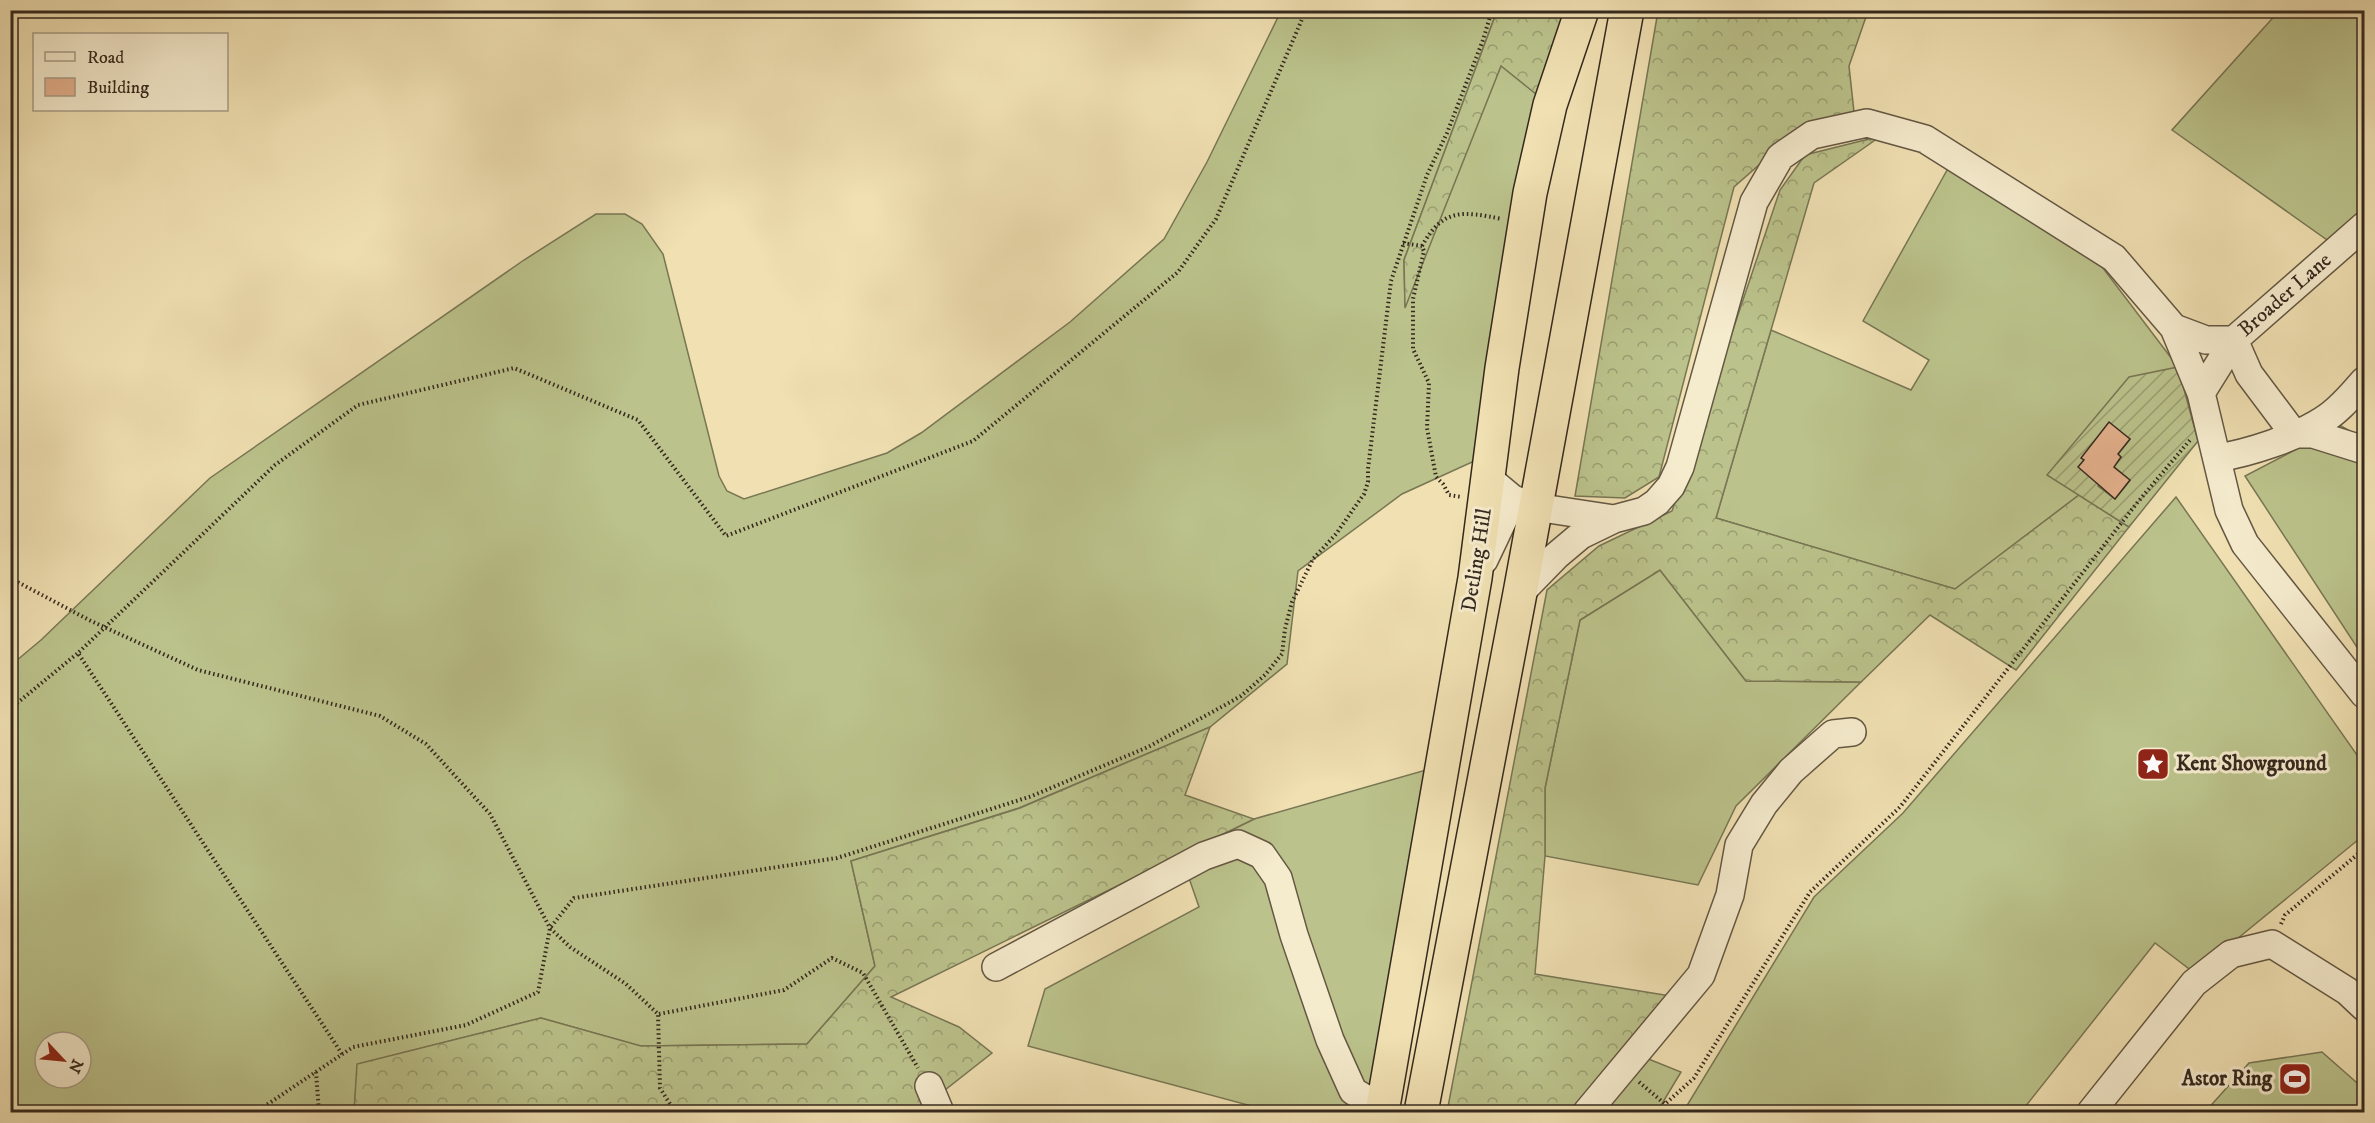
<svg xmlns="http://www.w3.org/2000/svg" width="2375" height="1123" viewBox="0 0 2375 1123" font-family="'IM FELL DW Pica',serif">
<defs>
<pattern id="forest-crowns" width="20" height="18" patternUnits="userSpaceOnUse" patternTransform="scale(1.5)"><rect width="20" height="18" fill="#bbc28b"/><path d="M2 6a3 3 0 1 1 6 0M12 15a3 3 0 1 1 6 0" fill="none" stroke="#999e71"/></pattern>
<pattern id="garden-furrows" width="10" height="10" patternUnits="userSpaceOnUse" patternTransform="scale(1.5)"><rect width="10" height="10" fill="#bbc28b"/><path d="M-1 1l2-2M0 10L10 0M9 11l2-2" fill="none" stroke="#999e71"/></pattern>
</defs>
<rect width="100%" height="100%" fill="#f0e0b2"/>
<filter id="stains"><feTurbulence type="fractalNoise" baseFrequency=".00333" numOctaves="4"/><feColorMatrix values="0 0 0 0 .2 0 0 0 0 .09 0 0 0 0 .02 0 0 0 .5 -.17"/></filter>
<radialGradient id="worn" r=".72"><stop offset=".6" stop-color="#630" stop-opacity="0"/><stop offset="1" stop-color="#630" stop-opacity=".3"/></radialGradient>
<!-- grass -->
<path fill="#bbc28b" stroke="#787654" stroke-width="1.5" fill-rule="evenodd" d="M1281,11H1497L1404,260L1405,306L1501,65L1541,98L1481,458L1402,494L1298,571L1287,664L1210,727L1019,808L851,861L875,966L807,1044L640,1046L541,1018L358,1064L354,1112H11L10,666L41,640L210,478L524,260L596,214H625L642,224L663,254L719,476L727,491L744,499L887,453L921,433L1070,322L1164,239L1207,162ZM45,1042H81V1078H45Z
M2279,11H2364V207L2330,242L2172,130Z
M1951,163L2103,268L2178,367L2048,474L2079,495L1955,589L1716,518L1771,330L1911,390L1929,360L1863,321Z
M2341,426L2364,439V658L2245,476Z
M2176,497L2364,765V835L2237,939L2192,971L2155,943L2021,1112H1683L1814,897L1903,813Z
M1660,570L1746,681L1861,682L1736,806L1698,885L1545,856V788L1580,620Z
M1426,770L1369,1112H1274L1028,1046L1045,989L1199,907L1181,855L1254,819Z
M2322,1052L2364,1089V1112H2205L2249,1063Z
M1646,1058L1681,1072L1657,1112H1597Z"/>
<!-- forest -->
<path fill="url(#forest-crowns)" stroke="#787654" stroke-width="1.5" d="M1497,11H1571L1541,98L1501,66L1405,308L1404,260Z
M1658,11H1868L1849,66L1854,112L1792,136L1734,187L1659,477L1625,498L1575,496Z
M1881,136L1814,183L1716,518L1955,589L2079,495L2129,527L2016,670L1930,615L1861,682L1746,681L1660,570L1580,620L1545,788V856L1535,974L1677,997L1577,1112H1447L1547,590L1599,546L1672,511L1780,190L1805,155Z
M1210,727L1185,795L1254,819L891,997L959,1027L992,1053L917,1112H354L357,1064L541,1018L641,1046L807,1044L875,966L851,861L1020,808Z"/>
<!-- garden -->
<path fill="url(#garden-furrows)" stroke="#787654" stroke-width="1.5" fill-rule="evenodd" d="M2178,367L2198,441L2129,527L2047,475L2129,377ZM2109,423L2130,439L2118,454L2121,457L2117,462L2109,463L2130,480L2115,499L2098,486L2105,477L2079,467Z"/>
<!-- building -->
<path fill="#e4b18d" stroke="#35291e" stroke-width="1.5" d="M2109,422L2130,439L2118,454L2121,457L2114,467L2130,480L2115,499L2078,467L2084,460L2081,458Z"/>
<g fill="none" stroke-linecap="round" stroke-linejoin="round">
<defs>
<path id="minor" d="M2174,328L2206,340H2234L2249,374L2294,434H2313L2364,450
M2201,393L2234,340L2364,226
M2217,458C2249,453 2295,438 2323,420C2339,411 2352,394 2364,381
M1489,479L1513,499L1535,507L1614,519L1644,511L1657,502L1671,486L1680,467L1754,202L1780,157L1812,135L1867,123L1925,139L2114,258L2174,328L2201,393L2229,510L2245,544L2364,694
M1484,560L1513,499
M1520,593L1556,556L1581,535L1614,519
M996,967L1204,856L1238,844L1262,855L1278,878L1294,935L1330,1040L1353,1091L1383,1109
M929,1086L940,1112
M1587,1112L1701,975L1730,895L1739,845L1764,804L1791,771L1833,734L1852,732
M2091,1112L2194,983L2231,954L2272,944L2347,991L2364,1007"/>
<path id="highway" d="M1382,1112L1475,578L1502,368L1530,193L1550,105L1582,10
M1421,1112L1520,593L1627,10"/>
</defs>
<!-- minor casing -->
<use href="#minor" stroke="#645743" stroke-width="30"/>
<!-- highway casing -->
<use href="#highway" stroke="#35291e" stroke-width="36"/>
<!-- path -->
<path stroke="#35291e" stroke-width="4" stroke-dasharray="1.5 3" stroke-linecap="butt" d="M1403,243L1422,246L1424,251L1413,299V349L1429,383L1427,428L1436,477L1443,484L1449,495L1462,497
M1422,246C1443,208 1462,211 1502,219
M10,578L89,620L198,670L380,716L426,744L490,814L550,928L570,947L626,984L658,1014L660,1088L675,1112
M10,709L78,653
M2281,924L2285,915L2364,849
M659,1014L784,990L832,958L863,973L918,1068
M342,1054L78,653L275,465L358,405L514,368L638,420L726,536L973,441L1178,272L1216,219L1306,10
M316,1072L319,1112
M1639,1082L1665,1104L1694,1078L1810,892L1900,807L2137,503L2190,440
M256,1112L353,1047L466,1025L538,992L550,928L574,898L837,858L1032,796L1148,747L1216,710L1241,696L1265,675L1282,654L1285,629L1292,602L1313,559L1336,534L1364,494L1368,482V469L1391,281L1427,175L1447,133L1483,40L1492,10"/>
<!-- minor -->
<use href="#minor" stroke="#f5ebcd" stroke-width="27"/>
<!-- highway -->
<use href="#highway" stroke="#f0e0b2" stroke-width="33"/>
</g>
<!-- icons -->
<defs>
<symbol id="sight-square" viewBox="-11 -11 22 22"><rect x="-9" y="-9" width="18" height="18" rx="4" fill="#8f2418" stroke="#f5ebcd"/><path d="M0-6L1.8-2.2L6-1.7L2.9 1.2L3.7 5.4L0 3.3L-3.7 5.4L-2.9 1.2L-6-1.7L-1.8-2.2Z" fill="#fff"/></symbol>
<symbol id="stadium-square" viewBox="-11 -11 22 22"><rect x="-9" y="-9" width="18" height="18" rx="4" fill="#8f2418" stroke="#f5ebcd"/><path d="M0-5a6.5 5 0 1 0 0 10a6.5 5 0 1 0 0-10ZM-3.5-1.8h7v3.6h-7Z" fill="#fff"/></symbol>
</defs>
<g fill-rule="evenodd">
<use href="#sight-square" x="2134" y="745" width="38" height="38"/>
<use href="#stadium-square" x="2276" y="1060" width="38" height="38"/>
</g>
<g text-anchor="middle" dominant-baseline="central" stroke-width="6" stroke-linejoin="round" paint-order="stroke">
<!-- street labels -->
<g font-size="21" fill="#35291e" stroke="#f5ebcd">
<text transform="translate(2285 295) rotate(-41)">Broader Lane</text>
<text transform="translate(1477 560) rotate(-81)">Detling Hill</text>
</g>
<!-- poi labels -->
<g font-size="21" font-weight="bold" fill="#35291e" stroke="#f5ebcd" text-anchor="start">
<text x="2176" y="764">Kent Showground</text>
<text x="2272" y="1079" text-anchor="end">Astor Ring</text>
</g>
</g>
<!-- margin -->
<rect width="2375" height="1123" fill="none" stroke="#f0e0b2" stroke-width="36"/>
<rect x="12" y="12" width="2351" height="1099" fill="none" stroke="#35291e" stroke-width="3"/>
<rect x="18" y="18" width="2339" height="1087" fill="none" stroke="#35291e" stroke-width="1.5"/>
<!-- legend -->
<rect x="33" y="33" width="195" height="78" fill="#f5ebcd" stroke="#a89d87" stroke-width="1.5"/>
<rect x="45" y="52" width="30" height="9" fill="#f5ebcd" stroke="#a89d87" stroke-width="1.5"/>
<text x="87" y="63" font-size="18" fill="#35291e">Road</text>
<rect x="45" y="78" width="30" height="18" fill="#e4b18d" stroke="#a89d87" stroke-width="1.5"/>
<text x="87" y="93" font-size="18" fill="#35291e">Building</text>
<!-- north arrow -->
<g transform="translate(63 1060) rotate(116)"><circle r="28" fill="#f5ebcd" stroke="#a89d87" stroke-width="1.5"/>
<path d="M0-4.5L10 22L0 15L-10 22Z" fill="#8f2418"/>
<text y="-9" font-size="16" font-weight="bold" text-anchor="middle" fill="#35291e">N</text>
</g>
<rect width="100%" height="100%" filter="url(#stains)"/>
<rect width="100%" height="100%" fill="url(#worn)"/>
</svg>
